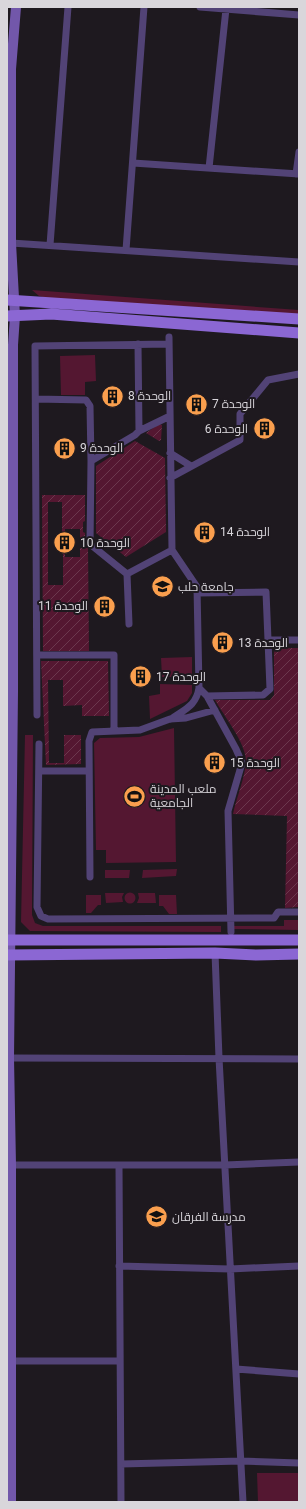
<svg xmlns="http://www.w3.org/2000/svg" width="306" height="1509" viewBox="0 0 306 1509" font-family="Roboto,Cairo,sans-serif">
<defs>
<pattern id="garden-furrows" width="10" height="10" patternUnits="userSpaceOnUse"><rect width="10" height="10" fill="#541731"/><path d="M-1 1l2-2M0 10L10 0M9 11l2-2" fill="none" stroke="#6c384e"/></pattern>
</defs>
<rect width="100%" height="100%" fill="#1e191f"/>
<!-- green -->
<path fill="#541731" d="M32,290L299,310V315L50,299L39,296Z
M95,355L96,381L85,382V395H61L60,356Z
M192,657V677H162L161,658Z
M160,684L192,685V693L187,701L150,719L149,696L160,694Z
M174,728L176,862L106,863V850H96L94,743L100,738L139,737Z
M25,735H33L32,915L35,923L43,926H221V932L30,931L21,922Z
M177,869L176,876L142,878L143,870Z
M105,870H130L129,878H105Z
M124.5 898a5.5 5.5 0 1 1 11 0a5.5 5.5 0 1 1-11 0Z
M105,893H124L122,897L123,902L106,903Z
M138,893H155L156,903H137L139,898Z
M86,895H101V905H98L91,913H86Z
M159,895H176L177,914H169L163,906H159Z
M284,920H299V930L234,929V926H284Z
M257,1473H299V1502H258Z"/>
<!-- garden -->
<path fill="url(#garden-furrows)" d="M159,424L162,425L161,440L159,441L146,433Z
M135,441L165,458L166,532L126,557L96,533V466Z
M42,495H85V521L83,522V532L85,533V538H80V529H65V539H62V502H48V585H63V546H65V557H80V548H88L89,651H43Z
M278,648H299V907L285,908L287,816L233,814C236,799 246,775 246,760C245,742 224,716 215,700H270L274,695V653L275,649Z
M41,661H108L109,716H82V705L63,706V680H48L49,763H64V735H81V764L46,765Z"/>
<g fill="none" stroke-linecap="round" stroke-linejoin="round">
<!-- street -->
<path stroke="#524376" stroke-width="7" d="M200,7L299,15
M133,163L299,174
M209,168L226,9
M296,174L299,152
M11,243L299,262
M50,245L68,7
M126,250L144,7
M169,337L172,550L197,587L199,688L207,696L236,749L242,763L228,811L231,932
M138,344L139,431L135,435L91,461L90,544L127,574L172,550
M36,399L86,400L90,406L91,461
M139,431L170,416
M170,453L191,466
M170,478L240,440V414L268,380L299,374
M127,574L129,624
M197,593L266,592L268,640
M37,655H114V730
M207,696L263,695L270,689L268,640H299
M37,715L35,346L169,344
M171,719C185,709 196,706 199,688
M39,744L37,907L41,916L48,919L274,918L278,912H299
M39,771H89
M90,877L89,741L92,732L140,730L170,719L186,718L215,710
M215,953L219,1058L243,1502
M9,1058L299,1059
M11,1165H225L299,1162
M119,1165L121,1502
M119,1266L230,1269L299,1266
M11,1361H120
M236,1369L299,1374
M121,1464L241,1461L299,1463"/>
<!-- secondary -->
<path stroke="#7257aa" stroke-width="10" d="M11,1502V1165L9,1058L13,692V345L15,316L11,243V69L16,7"/>
<!-- primary -->
<path stroke="#8b67d3" stroke-width="11" d="M7,300L299,319
M7,316L51,314L299,333
M7,940H299
M7,955L215,953L256,955L299,954"/>
</g>
<!-- icons -->
<defs>
<symbol id="building-disc" viewBox="-11 -11 22 22"><circle r="9.5" fill="#fa9f4e" stroke="#1e191f"/><path d="M-4-6H4V6H1V3H-1V6H-4ZM-2.5-4.3h1.7v1.8h-1.7ZM.8-4.3h1.7v1.8H.8ZM-2.5-1h1.7V.8h-1.7ZM.8-1h1.7V.8H.8Z" fill="#111"/></symbol>
<symbol id="university-disc" viewBox="-11 -11 22 22"><circle r="9.5" fill="#fa9f4e" stroke="#1e191f"/><path d="M0-5L7-2L0 1L-7-2ZM-4 1L0 2.5L4 1V4Q0 6-4 4Z" fill="#111"/></symbol>
<symbol id="stadium-disc" viewBox="-11 -11 22 22"><circle r="9.5" fill="#fa9f4e" stroke="#1e191f"/><path d="M0-5a6.5 5 0 1 0 0 10a6.5 5 0 1 0 0-10ZM-3.5-1.8h7v3.6h-7Z" fill="#111"/></symbol>
<symbol id="school-disc" viewBox="-11 -11 22 22"><circle r="9.5" fill="#fa9f4e" stroke="#1e191f"/><path d="M0-5L7-2L0 1L-7-2ZM-4 1L0 2.5L4 1V4Q0 6-4 4Z" fill="#111"/></symbol>
</defs>
<g fill-rule="evenodd">
<use href="#building-disc" x="100" y="384" width="25" height="25"/>
<use href="#building-disc" x="184" y="392" width="25" height="25"/>
<use href="#building-disc" x="252" y="416" width="25" height="25"/>
<use href="#building-disc" x="52" y="436" width="25" height="25"/>
<use href="#building-disc" x="192" y="520" width="25" height="25"/>
<use href="#building-disc" x="52" y="530" width="25" height="25"/>
<use href="#university-disc" x="150" y="574" width="25" height="25"/>
<use href="#building-disc" x="92" y="594" width="25" height="25"/>
<use href="#building-disc" x="210" y="630" width="25" height="25"/>
<use href="#building-disc" x="128" y="664" width="25" height="25"/>
<use href="#building-disc" x="202" y="750" width="25" height="25"/>
<use href="#stadium-disc" x="122" y="784" width="25" height="25"/>
<use href="#school-disc" x="144" y="1204" width="25" height="25"/>
</g>
<g text-anchor="middle" dominant-baseline="central" stroke-width="4" stroke-linejoin="round" paint-order="stroke">
<!-- poi labels -->
<g font-size="12" fill="#d9d6db" stroke="#1e191f" text-anchor="start">
<text x="128" y="396">الوحدة 8</text>
<text x="212" y="404">الوحدة 7</text>
<text x="248" y="429" text-anchor="end">الوحدة 6</text>
<text x="80" y="448">الوحدة 9</text>
<text x="220" y="532">الوحدة 14</text>
<text x="80" y="543">الوحدة 10</text>
<text x="178" y="587">جامعة حلب</text>
<text x="88" y="606" text-anchor="end">الوحدة 11</text>
<text x="238" y="643">الوحدة 13</text>
<text x="156" y="677">الوحدة 17</text>
<text x="230" y="763">الوحدة 15</text>
<text x="150" y="789">ملعب المدينة<tspan x="150" dy="14">الجامعية</tspan></text>
<text x="172" y="1217">مدرسة الفرقان</text>
</g>
</g>
<!-- border -->
<rect width="306" height="1509" fill="none" stroke="#d9d6db" stroke-width="16"/>
</svg>
